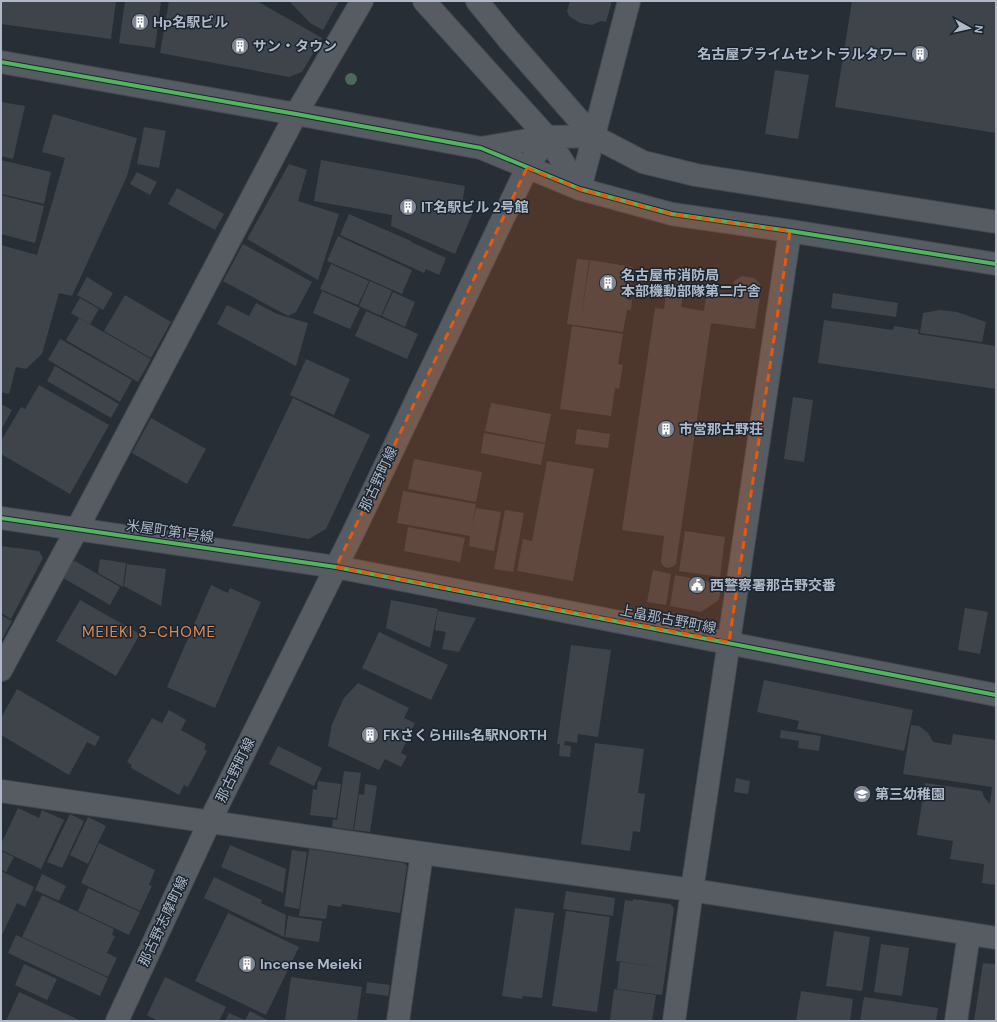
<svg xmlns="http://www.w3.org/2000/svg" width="997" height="1022" viewBox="0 0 997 1022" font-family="'DM Sans','Noto Sans JP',sans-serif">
<rect width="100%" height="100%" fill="#272e35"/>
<!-- building -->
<path fill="#3f444b" d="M1,1H116L111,39L1,24Z
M125,1H161L155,48L119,43Z
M169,1H257L322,38L302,72L289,77L160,53Z
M289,1H339L323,30L310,23Z
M570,1H612L606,22L601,21L592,25L580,23L569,16L567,11Z
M852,1H996V133L835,107Z
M775,70L809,75L798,139L765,134Z
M1,102L25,106L13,159L1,156Z
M53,114L137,138L127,176L72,296L59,293L42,354L26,369L16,367L9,394L1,392V245L37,255L65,158L42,152Z
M144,127L166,131L159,168L137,164Z
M1,160L51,172L44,204L1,194Z
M321,160L465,186L462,204L474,210L455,254L391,226L392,215L314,201Z
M289,164L307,170L298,201L339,214L318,280L247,239Z
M137,172L157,182L150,195L130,184Z
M177,188L224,214L215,230L168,204Z
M1,195L44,206L35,243L1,234Z
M349,214L411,241V242L446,258L439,275L426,269L424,273L340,235Z
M338,236L412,270L402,294L327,261Z
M243,244L312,282L296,312L288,316L223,281Z
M577,259L589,260L581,319L590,260L633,267L628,300H632L631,310H627L623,332L567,324Z
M331,264L369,281L358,305L320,289Z
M742,276L754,278L760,284L757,297H760L755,329L711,323L676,564L672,567L667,568L662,565L661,561L664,536L622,530L655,308L664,309L667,287L671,285H676L680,286L684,289L681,307L704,311L707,290L732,294L734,281Z
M87,277L113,293L103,310L77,295Z
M370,281L392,291L381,316L359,306Z
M322,291L360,308L350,329L313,313Z
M393,292L415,302L405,327L382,316Z
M833,293L898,303L896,317L831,308Z
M125,295L171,322L151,358L104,331Z
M80,298L99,309L90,324L71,313Z
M256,303L277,314L308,323L296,366L217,324L227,305L249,316Z
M940,310L957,312L986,322L982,342L920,333L923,313Z
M366,311L418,334L407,359L355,336Z
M79,318L151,359L138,382L66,340Z
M824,320L893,330L894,326L919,330L918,334L996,346V389L818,363Z
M572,326L623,334L618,364L623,365L619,389L615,388L611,416L560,409Z
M60,339L132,380L120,402L48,360Z
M306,359L350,379L334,415L290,395Z
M55,366L119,404L111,418L47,381Z
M39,385L109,425L70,494L1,454V441L21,407L25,409Z
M793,397L813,400L804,462L784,459Z
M293,398L370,435L326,529L309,539L232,526Z
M491,403L551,414L545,443L485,431Z
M1,404L12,410L1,430Z
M151,418L206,449L187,484L132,453Z
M577,429L610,434L608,448L575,444Z
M484,433L545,444L541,465L481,453Z
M414,459L482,472L476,502L408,489Z
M547,461L594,469L573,581L517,571L523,539L532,541Z
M403,491L476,504L472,525L476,508L501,512L494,551L469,546L470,536L397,523Z
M505,510L524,513L513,572L494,569Z
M408,527L465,538L460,562L404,551Z
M685,531L725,537L720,577L679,571Z
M1,546L39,551L43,558L11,619L1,613Z
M100,559L126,563L123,587L98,573Z
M75,561L120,587L110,605L63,578L71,563Z
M127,564L166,569L161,606L124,586Z
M653,570L671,574L666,605L647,602Z
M675,575L722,584L719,600L701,612L670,606Z
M211,585L228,593L230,588L261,602L215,708L167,687Z
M80,600L140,634L116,676L56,641Z
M391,600L438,609L430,648L386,628Z
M965,608L988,612L980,654L958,650Z
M438,611L476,618L459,652L442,649L446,632L435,630Z
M1,615L12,621L1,641Z
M379,632L448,665L431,700L362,668Z
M571,645L611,650L598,737L578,734L577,743L565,741L564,745L571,746L570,757L559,756L560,744H557Z
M764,680L913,710L904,751L797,729L799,721L757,712Z
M358,683L409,708L404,718L415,723L401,753L407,756L401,767L385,759L379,770L328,746L332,724L344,698Z
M17,689L100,737L95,746L87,742L69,775L1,735V718Z
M169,710L186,720L181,730L206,744L204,749L207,751L188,787L184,785L179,795L131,768L132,765L127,762L152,718L162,723Z
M911,725L919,726L923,729L928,733L933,742L951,745L953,734L996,740V885L982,883L984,864L950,859L953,841L917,835L925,783L982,791L984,797L990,804L992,787L903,774Z
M781,730L821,736L819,751L798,748L799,741L780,738Z
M595,743L644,749L638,793L645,794L640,832L633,831L630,851L581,844Z
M278,746L322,768L314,786L269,764Z
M344,771L361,773L353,830L332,827L333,819L337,820Z
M736,778L750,781L748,794L734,792Z
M318,781L341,784L336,818L310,815L313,789L317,790Z
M365,784L377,786L370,832L354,830L359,794L364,795Z
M18,808L39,818L42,810L64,820L41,869L1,850V844Z
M70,814L84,821L62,868L47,862Z
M88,817L106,826L88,864L70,855Z
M99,843L155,870L149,885L152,886L140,911L81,883Z
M230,845L286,869L283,893L221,867Z
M309,849L404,863L407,866L400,913L342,904L341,907L328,905L326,919L299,916Z
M292,850L307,852L299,909L284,906Z
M1,851L14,857L6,872L1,870Z
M1,871L34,887L25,907L17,903L1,937Z
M42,874L66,886L59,901L35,890Z
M214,877L262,900L261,903L286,915L284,937L252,921L255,916L252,921L204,898Z
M88,888L140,912L129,935L78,911Z
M566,891L615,898L613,916L563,909Z
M42,895L114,929L112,935L115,936L107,953L117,958L108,977L22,937Z
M633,899L670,904L674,908L666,968L616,961L625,900L633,901Z
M515,908L554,913L542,998L523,996L522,999L502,996Z
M566,911L610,917L597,1012L552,1006Z
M228,913L299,947L266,1015L195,981Z
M288,916L322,921L319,942L285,937Z
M834,931L870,937L862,991L826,986Z
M16,935L108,978L100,996L8,953Z
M881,944L909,948L902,996L874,992Z
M620,962L666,968L662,995L617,989Z
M983,963L996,964V1021H974Z
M24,964L57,979L47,1000L15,985Z
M165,977L226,1007L219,1021H158L147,1015Z
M291,977L362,987L357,1021H285Z
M367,982L390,985L388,996L366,993Z
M614,989L656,995L652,1021L610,1020Z
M801,991L853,999L850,1021H796Z
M19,992L81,1021H6Z
M864,997L938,1008L936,1021H860Z
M250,1011L267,1020V1021H225L229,1013L245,1020Z"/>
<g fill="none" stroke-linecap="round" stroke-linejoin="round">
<defs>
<path id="minor" d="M424,1L547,137L580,189
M477,1L508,39L593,136L643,162L696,175L996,222
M1,62L296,114L481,148L580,189L672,214L790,231L996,264
M481,148L547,137L593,136
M580,189L629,1
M1,518L336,567L996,695
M1,670L77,529L296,114L362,1
M1,791L422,853L692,890L996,938
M117,1021L210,821L354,531L527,168L547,137
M398,1021L422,853
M674,1021L692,890L790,231
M956,1021L969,934"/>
</defs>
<!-- minor casing -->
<use href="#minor" stroke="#454a50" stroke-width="24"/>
<!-- minor -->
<use href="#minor" stroke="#575c63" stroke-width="22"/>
<defs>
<path id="cycleway" d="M1,62L296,114L481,148L580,189L672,214L790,231L996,264
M1,518L336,567L996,695"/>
</defs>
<!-- cycleway casing -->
<use href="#cycleway" stroke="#1a2430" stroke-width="6"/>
<!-- cycleway -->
<use href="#cycleway" stroke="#56b35d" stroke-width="4"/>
</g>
<!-- trees -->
<circle fill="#4a6956" cx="351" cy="79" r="6"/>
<!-- marked area -->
<path fill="#e8590c" fill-opacity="0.2" stroke="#e8590c" stroke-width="3" stroke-dasharray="8 5" stroke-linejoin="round" d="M527,168L580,189L672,214L790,231L729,642L336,567Z"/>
<!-- icons -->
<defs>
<symbol id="building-disc" viewBox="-11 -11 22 22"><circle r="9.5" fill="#808894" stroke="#1a2430"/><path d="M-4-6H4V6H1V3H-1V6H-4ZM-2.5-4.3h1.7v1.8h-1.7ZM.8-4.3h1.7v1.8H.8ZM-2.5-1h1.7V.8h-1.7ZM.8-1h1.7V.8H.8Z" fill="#fff"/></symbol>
<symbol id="civic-disc" viewBox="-11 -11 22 22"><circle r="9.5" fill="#808894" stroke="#1a2430"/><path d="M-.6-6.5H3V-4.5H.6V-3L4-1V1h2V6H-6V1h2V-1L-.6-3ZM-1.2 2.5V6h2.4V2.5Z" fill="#fff"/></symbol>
<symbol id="school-disc" viewBox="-11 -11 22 22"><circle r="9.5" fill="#808894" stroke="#1a2430"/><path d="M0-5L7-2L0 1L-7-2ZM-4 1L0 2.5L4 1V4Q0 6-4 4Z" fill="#fff"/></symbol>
</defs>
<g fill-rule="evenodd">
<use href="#building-disc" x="130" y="12" width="20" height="20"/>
<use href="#building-disc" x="230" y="36" width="20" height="20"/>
<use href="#building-disc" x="910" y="44" width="20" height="20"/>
<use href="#building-disc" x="398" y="197" width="20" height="20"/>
<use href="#building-disc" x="598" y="273" width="20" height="20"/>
<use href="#building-disc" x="656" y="419" width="20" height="20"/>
<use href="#civic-disc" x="687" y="575" width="20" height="20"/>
<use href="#building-disc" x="360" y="725" width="20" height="20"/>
<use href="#school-disc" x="852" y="784" width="20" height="20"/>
<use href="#building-disc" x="237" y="954" width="20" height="20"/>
</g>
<g text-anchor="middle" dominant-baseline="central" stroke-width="3" stroke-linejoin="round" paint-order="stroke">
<!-- poi labels -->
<g font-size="14" font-weight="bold" fill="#b0b9c7" stroke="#1a2430" text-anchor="start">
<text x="153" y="22">Hp名駅ビル</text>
<text x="253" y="46">サン・タウン</text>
<text x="907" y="54" text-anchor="end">名古屋プライムセントラルタワー</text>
<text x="421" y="207">IT名駅ビル 2号館</text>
<text x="621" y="275">名古屋市消防局<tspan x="621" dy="16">本部機動部隊第二庁舎</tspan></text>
<text x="679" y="429">市営那古野荘</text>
<text x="710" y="585">西警察署那古野交番</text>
<text x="383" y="735">FKさくらHills名駅NORTH</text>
<text x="875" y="794">第三幼稚園</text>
<text x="260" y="964">Incense Meieki</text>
</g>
<!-- street labels -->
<g font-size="14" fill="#b0b9c7" stroke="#1a2430">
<text transform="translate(378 479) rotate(-65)">那古野町線</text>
<text transform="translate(170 531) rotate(8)">米屋町第1号線</text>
<text transform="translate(668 619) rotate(11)">上畠那古野町線</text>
<text transform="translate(235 770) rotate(-64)">那古野町線</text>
<text transform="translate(163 921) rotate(-65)">那古野志摩町線</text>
</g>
<!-- neighbourhood labels -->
<g font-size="15" letter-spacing="1" fill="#d78e5b" stroke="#1a2430">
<text x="149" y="632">MEIEKI 3-CHOME</text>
</g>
</g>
<!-- border -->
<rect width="997" height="1022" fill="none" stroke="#b0b9c7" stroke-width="4"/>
<!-- north arrow -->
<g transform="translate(969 28) rotate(98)" stroke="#1a2430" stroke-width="3" paint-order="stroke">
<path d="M0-3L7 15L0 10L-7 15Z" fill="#b0b9c7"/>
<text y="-6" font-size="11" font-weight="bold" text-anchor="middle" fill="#b0b9c7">N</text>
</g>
</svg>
